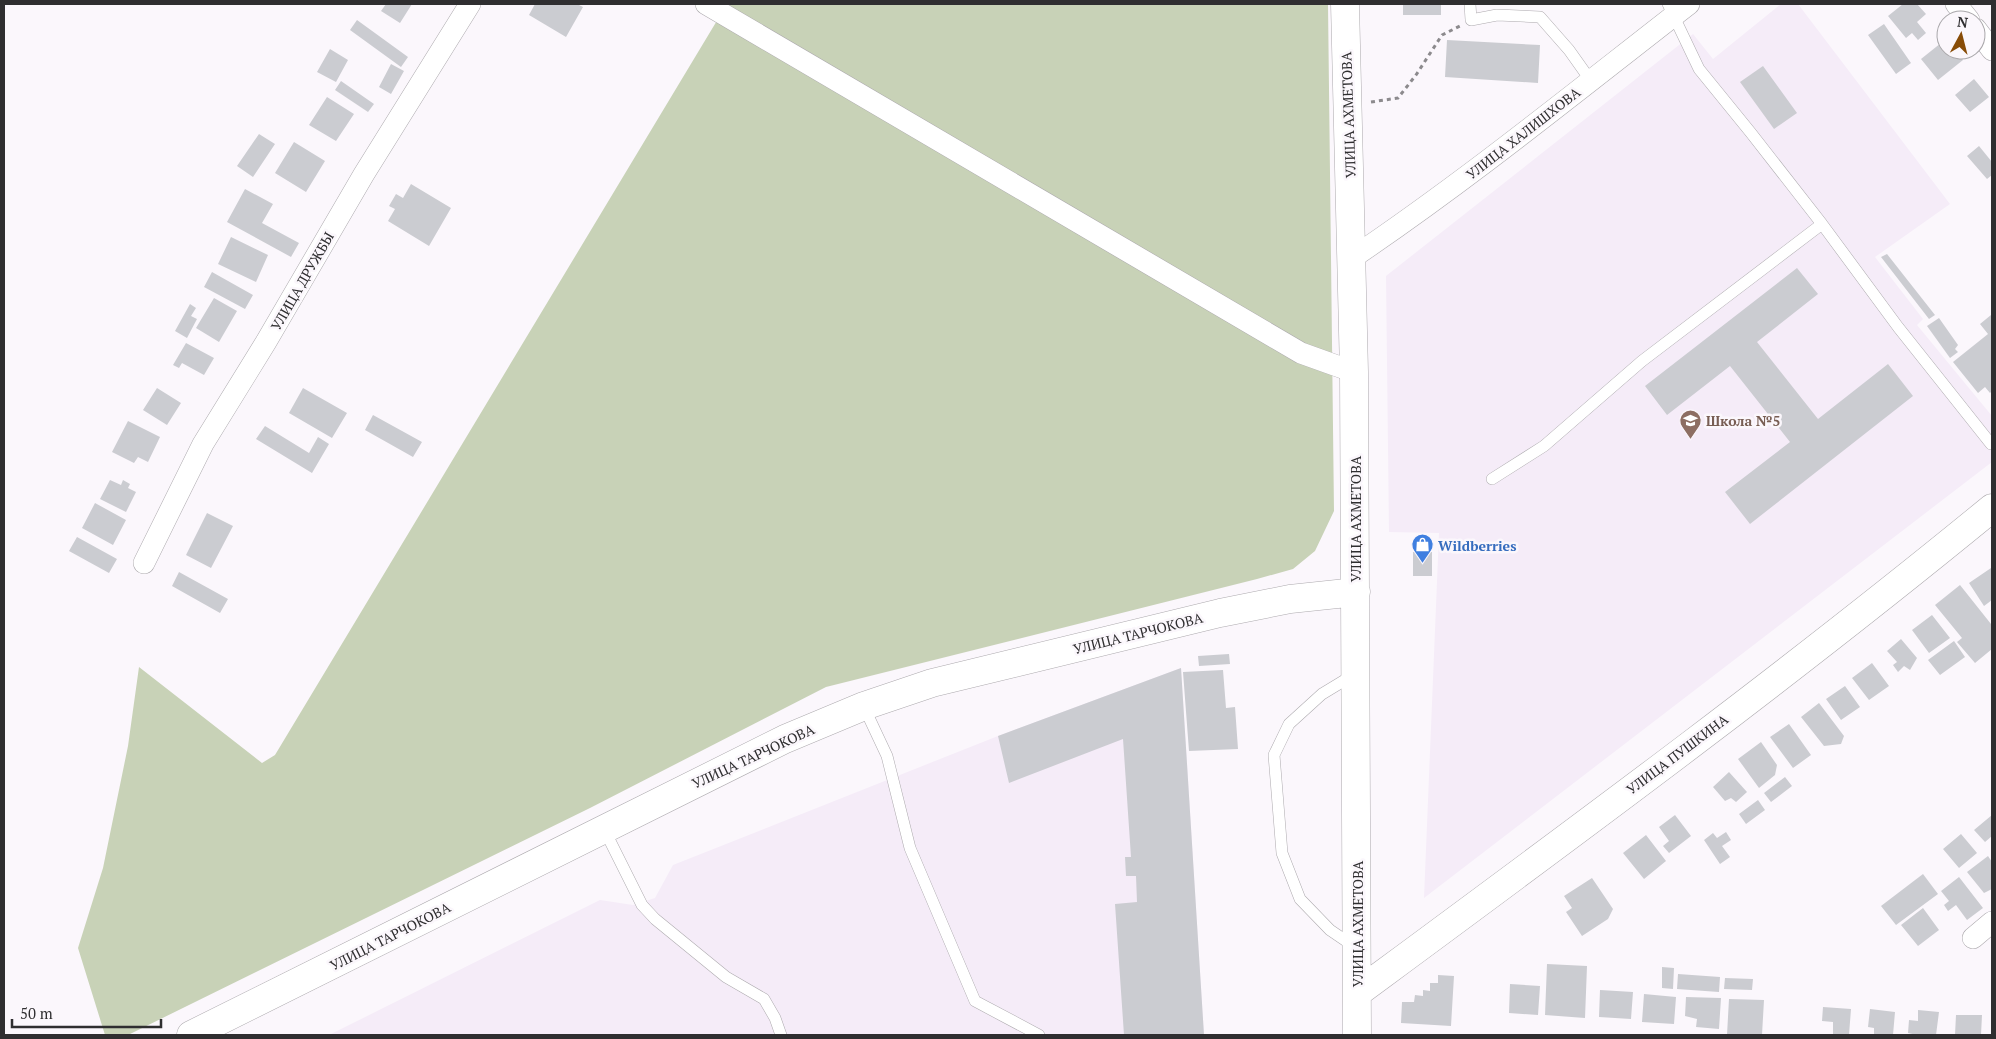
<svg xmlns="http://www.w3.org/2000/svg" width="1996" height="1039" viewBox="0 0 1996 1039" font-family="'PT Serif',serif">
<rect width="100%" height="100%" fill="#fbf7fc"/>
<!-- built -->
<path fill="#f5ecf8" d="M1781,4H1798L1950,204L1875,257L1923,319L1917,325L1992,416V462L1424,898L1439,533L1389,532L1386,276L1693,34L1713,59Z
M1181,668L1204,1035H329L600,900L633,905L655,898L673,865L998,736Z"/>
<!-- green -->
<path fill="#c8d2b7" d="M727,4H1328L1334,511L1315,551L1293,569L1257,579L826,687L590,808L128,1035H105L78,948L103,868L128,746L139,667L262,763L275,755Z"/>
<!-- building -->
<path fill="#cbccd1" d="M386,4H412L400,23L381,11Z
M535,4H577L583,7L566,37L529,15Z
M1403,4H1441V15H1403Z
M1903,4H1917L1926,14L1917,22L1926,33L1918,40L1912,33L1906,38L1888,16Z
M357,20L408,57L401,67L350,30Z
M1884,24L1911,63L1896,74L1868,35Z
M1946,39V50H1955L1963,60L1938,80L1921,59Z
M1447,40L1540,45L1538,83L1445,77Z
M330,49L348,60L336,82L317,72Z
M391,64L404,71L391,94L379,87Z
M1763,66L1797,113L1774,129L1740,82Z
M1974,79L1989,97L1970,112L1955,95Z
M341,81L374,104L368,112L335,90Z
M327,97L354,114L336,141L309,125Z
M259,134L275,144L253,177L237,166Z
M294,142L325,161L306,192L275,173Z
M1979,146L1992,162V175L1987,179L1967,156Z
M411,184L451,208L429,246L388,221L395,209L389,206L396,194L403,198Z
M245,189L273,204L262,223L299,243L291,257L227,222Z
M231,237L268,255L256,282L218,264Z
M1887,254L1935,315L1929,319L1881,257Z
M1797,268L1818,294L1757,342L1818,419L1888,364L1913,396L1750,524L1725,492L1790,442L1730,366L1667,415L1645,386Z
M212,272L253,295L245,309L204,287Z
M214,298L237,311L219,342L196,328Z
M190,304L196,308L191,316L197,319L187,338L175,331Z
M1991,315L1992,391L1990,393L1985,387L1978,393L1953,362L1988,334L1980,324Z
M1939,318L1958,345L1955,349L1958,352L1950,358L1927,326Z
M186,343L214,358L204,375L182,363L179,368L173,365Z
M157,388L181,403L167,425L143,410Z
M303,388L347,413L332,438L289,413Z
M373,415L422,442L413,457L365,430Z
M128,421L160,437L148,462L138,457L134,463L112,452Z
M265,426L309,453L318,437L329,444L312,473L256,439Z
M110,480L121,485L123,480L130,484L128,488L136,492L126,512L100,499Z
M95,503L126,520L113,545L82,528Z
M207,513L233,526L211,568L186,555Z
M77,537L117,559L109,573L69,551Z
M1413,552H1432V576H1413Z
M1991,568L1992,600L1984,606L1969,583Z
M179,572L228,599L220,613L172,586Z
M1960,585L1991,624L1992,623V649L1975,663L1957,642L1962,638L1935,605Z
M1932,615L1950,638L1929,653L1912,630Z
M1901,639L1917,658L1910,670L1904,666L1898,672L1893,665L1897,662L1887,651Z
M1954,641L1965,657L1940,675L1928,660Z
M1229,654L1230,664L1199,666L1198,656Z
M1872,663L1889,686L1869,700L1852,678Z
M1181,668L1204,1035H1124L1115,904L1137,902L1136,876H1126L1125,857H1131L1123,739L1009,783L998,736Z
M1223,670L1226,708L1235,707L1238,749L1189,751L1183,672Z
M1845,686L1860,707L1841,720L1826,699Z
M1819,703L1844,736L1841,744L1824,746L1801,717Z
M1789,724L1811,755L1793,768L1770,737Z
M1761,742L1777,765L1775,775L1759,788L1738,759Z
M1729,772L1747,792L1736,802L1731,798L1725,801L1713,787Z
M1785,777L1792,786L1771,802L1764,793Z
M1758,800L1765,810L1746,824L1739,814Z
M1675,815L1691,836L1669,853L1663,846L1669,841L1659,827Z
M1992,815V836L1985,842L1974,830Z
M1726,832L1731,840L1722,846L1730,857L1720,864L1704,840L1713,833L1717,838Z
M1961,834L1977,853L1959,868L1943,849Z
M1646,835L1666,861L1644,879L1623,853Z
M1988,856L1992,862V889L1984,893L1967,872Z
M1923,874L1938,894L1896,925L1881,906Z
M1959,877L1983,908L1967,920L1956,905L1948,911L1944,905L1949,901L1941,891Z
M1592,878L1613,909L1608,919L1582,936L1566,912L1572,908L1564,896Z
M1923,908L1939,930L1918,946L1901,925Z
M1547,964L1587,966L1585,1018L1545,1015Z
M1662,967L1674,968L1673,989L1662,988Z
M1678,974L1720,977L1719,992L1677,989Z
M1438,975L1454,976L1451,1026L1401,1023L1402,1002H1414L1415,995L1423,996V990L1430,991V983H1438Z
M1725,978L1753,979L1752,990L1724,989Z
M1510,984L1540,986L1538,1015L1509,1013Z
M1600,990L1633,992L1631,1019L1599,1017Z
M1644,994L1676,997L1674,1024L1642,1022Z
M1686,997L1721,998L1719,1029L1696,1027L1697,1019L1685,1016Z
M1729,999L1764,1000L1762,1035H1727Z
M1823,1007L1851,1009L1849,1035H1833V1022L1822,1021Z
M1870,1009L1895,1012L1893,1035H1874V1028L1868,1027Z
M1918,1010L1939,1012L1936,1035H1917L1908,1033L1909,1020L1918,1021Z
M1956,1015H1982L1981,1035H1955Z"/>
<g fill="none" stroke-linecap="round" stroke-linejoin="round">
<defs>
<path id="lane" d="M1470,4L1471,20L1497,15L1540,17L1569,50L1591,81
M1668,4L1699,69L1751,133L1822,224L1898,327L1991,444
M1492,479L1544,446L1642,361L1822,224
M1355,674L1322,694L1289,724L1274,755L1282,853L1300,899L1330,930L1355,947
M864,707L887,756L910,848L975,1001L1039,1035
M604,829L642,905L655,919L726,977L764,999L775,1018L781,1035"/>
<path id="street" d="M706,4L1301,353L1354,372
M1956,4L1969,20
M1976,29L1992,50
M1352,258C1469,179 1578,90 1689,4
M144,563L203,444L266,342L364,174L470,4
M1973,938L1992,922"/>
<path id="secondary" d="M1345,4L1354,372L1357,1035
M1357,993C1571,835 1786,677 1992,508
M191,1035L785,739L864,706L932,683L1220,613L1290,599L1356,592"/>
</defs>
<!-- lane casing -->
<use href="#lane" stroke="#adaaae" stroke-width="12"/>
<!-- street casing -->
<use href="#street" stroke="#adaaae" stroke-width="22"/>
<!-- secondary casing -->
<use href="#secondary" stroke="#adaaae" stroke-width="29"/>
<!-- path -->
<path stroke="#8c8a8d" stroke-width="3" stroke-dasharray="4 4" stroke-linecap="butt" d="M1371,102L1398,98L1416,75L1442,35L1460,26"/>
<!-- lane -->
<use href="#lane" stroke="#fff" stroke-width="11"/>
<!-- street -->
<use href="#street" stroke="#fff" stroke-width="21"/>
<!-- secondary -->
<use href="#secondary" stroke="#fff" stroke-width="28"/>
</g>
<!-- icons -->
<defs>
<symbol id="school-pin" viewBox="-11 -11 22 30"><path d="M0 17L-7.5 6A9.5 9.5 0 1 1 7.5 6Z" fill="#8d6e63" stroke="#fbf7fc"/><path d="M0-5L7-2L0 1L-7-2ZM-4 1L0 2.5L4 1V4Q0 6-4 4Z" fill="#fff"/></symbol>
<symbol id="shop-pin" viewBox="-11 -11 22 30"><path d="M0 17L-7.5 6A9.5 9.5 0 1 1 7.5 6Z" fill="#3f7fe0" stroke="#fbf7fc"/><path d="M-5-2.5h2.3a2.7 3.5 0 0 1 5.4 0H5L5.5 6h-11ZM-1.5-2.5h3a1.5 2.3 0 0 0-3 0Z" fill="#fff"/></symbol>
</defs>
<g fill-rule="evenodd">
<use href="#school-pin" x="1678" y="408" width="25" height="34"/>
<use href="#shop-pin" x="1410" y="532" width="25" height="34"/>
</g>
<g text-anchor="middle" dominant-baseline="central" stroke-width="5" stroke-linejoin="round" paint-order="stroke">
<!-- street labels -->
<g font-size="14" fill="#2f2e30" stroke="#fbf7fc">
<text transform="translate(1348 115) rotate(-92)">УЛИЦА АХМЕТОВА</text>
<text transform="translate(1523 133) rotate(-38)">УЛИЦА ХАЛИШХОВА</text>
<text transform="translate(302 281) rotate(-60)">УЛИЦА ДРУЖБЫ</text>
<text transform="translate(1355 519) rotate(-90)">УЛИЦА АХМЕТОВА</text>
<text transform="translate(1138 633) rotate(-14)">УЛИЦА ТАРЧОКОВА</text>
<text transform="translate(1677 754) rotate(-37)">УЛИЦА ПУШКИНА</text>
<text transform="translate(753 756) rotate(-25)">УЛИЦА ТАРЧОКОВА</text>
<text transform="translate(1357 924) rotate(-90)">УЛИЦА АХМЕТОВА</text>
<text transform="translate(390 936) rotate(-27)">УЛИЦА ТАРЧОКОВА</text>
</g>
<!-- education labels -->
<g font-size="14" font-weight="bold" fill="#785e54" stroke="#fbf7fc" text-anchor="start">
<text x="1706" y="420">Школа №5</text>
</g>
<!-- shop labels -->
<g font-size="14" font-weight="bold" fill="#366cbe" stroke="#fbf7fc" text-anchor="start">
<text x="1438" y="545">Wildberries</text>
</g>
</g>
<!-- border -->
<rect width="1996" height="1039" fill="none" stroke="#2f2e30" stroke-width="10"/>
<!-- north arrow -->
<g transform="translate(1961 35) rotate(7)"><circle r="24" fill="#fbf7fc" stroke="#a9a7aa"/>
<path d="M0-4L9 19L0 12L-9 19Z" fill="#884c07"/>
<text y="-8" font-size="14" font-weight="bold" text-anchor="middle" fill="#2f2e30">N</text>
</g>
<!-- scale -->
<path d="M12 1019v8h149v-8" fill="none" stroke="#2f2e30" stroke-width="2.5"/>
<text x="20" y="1019" font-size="15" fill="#2f2e30" stroke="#fbf7fc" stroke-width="4" paint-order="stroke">50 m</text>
</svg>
